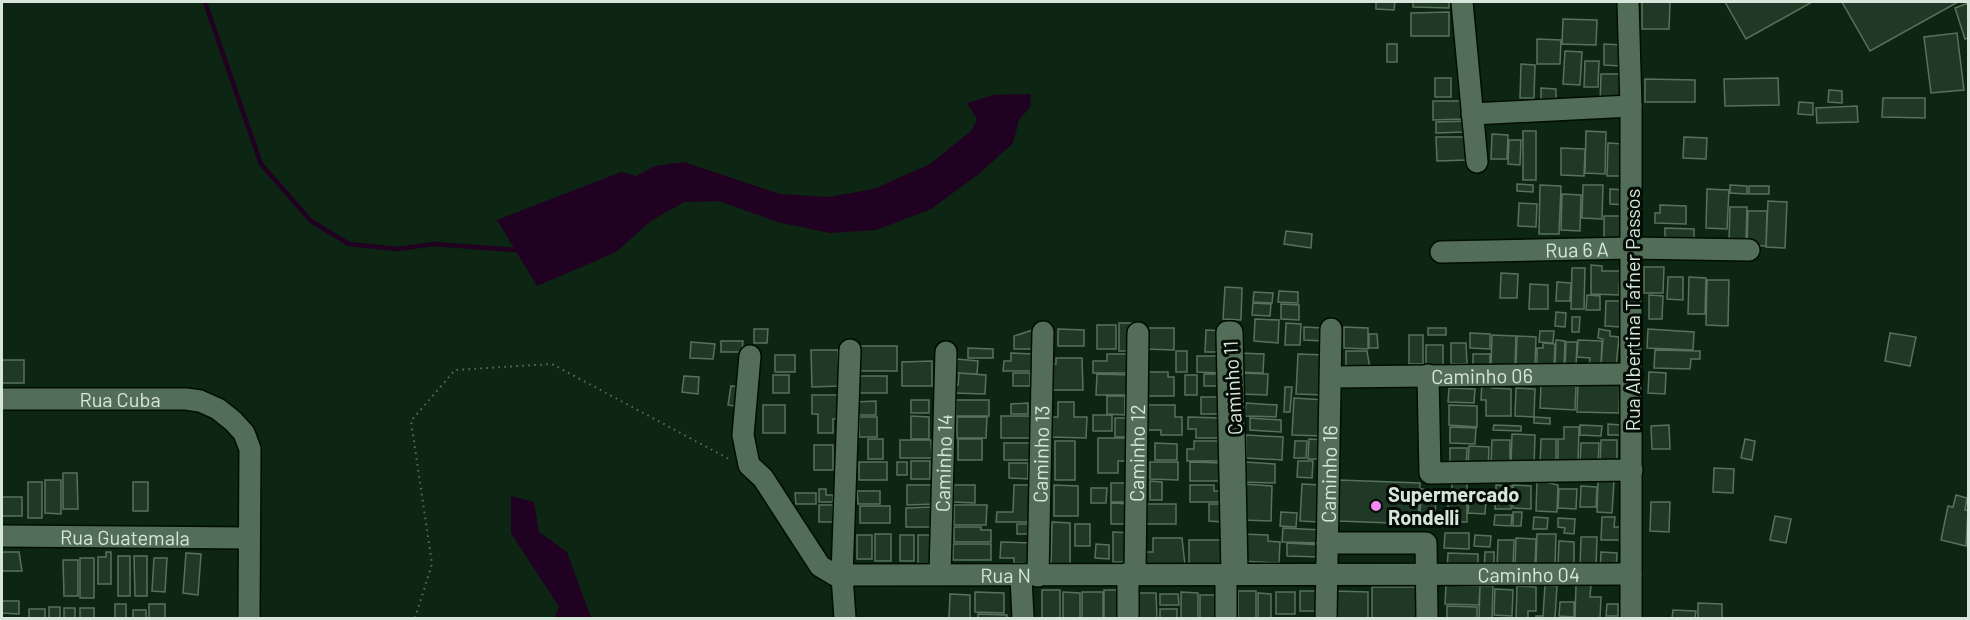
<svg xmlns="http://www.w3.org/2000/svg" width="1970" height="620" viewBox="0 0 1970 620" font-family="Barlow,sans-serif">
<rect width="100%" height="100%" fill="#0d2513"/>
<!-- water -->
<path fill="#210121" d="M1031,94L1030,107L1019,120L1013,143L980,173L931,209L876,230L830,233L777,222L719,201L684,202L651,221L616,252L537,286L497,220L621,172L636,176L655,166L684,162L780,194L829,197L874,189L930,164L972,130L977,119L967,103L994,95Z
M511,496L534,502L539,532L567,552L591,618H554L559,607L511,533Z"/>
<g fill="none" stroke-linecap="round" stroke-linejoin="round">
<!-- stream -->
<path stroke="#210121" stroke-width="4.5" d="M205,2L261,164L311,221L349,244L397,249L434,244L515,250"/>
</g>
<!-- building -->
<path fill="#203926" stroke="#57725c" stroke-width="1.5" d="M1376,2H1395L1394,10L1376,9Z
M1413,2H1449V8L1413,7Z
M1642,2H1670L1669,29H1642Z
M1725,2H1812L1746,39Z
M1842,2H1958L1870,51Z
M1968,3V38L1965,39L1955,8Z
M1449,12V36H1411V13Z
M1563,19L1597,20L1596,45L1562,44Z
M1957,33L1964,90L1931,93L1924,37Z
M1537,39L1561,40L1560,64H1537Z
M1387,44H1397V62H1387Z
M1604,44L1622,45L1621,66L1604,65Z
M1565,51L1582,52L1580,85L1563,84Z
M1585,61H1599L1598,87H1584Z
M1521,64L1535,65L1534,98H1520Z
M1601,74H1624L1622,104L1600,103Z
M1435,78H1451V97H1435Z
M1778,78L1779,105L1725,106L1724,79Z
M1645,79L1695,80V102H1645Z
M1541,88L1556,89V100H1541Z
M1829,90L1842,91V103L1828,102Z
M1883,98H1925V118L1882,117Z
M1433,101H1461L1462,119L1433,120Z
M1799,102L1813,103V115L1798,114Z
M1857,106L1858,122L1817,123L1816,108Z
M1465,121V132L1436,133V122Z
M1523,131H1536V180H1523Z
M1586,131L1606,132L1605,174L1585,173Z
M1492,134L1508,135L1507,159H1491Z
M1436,137H1467L1468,160L1437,161Z
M1684,137L1707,138L1706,159L1683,158Z
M1509,140H1521L1520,165L1508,164Z
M1608,143L1624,144L1623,176H1607Z
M1561,148L1585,149L1584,176L1561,175Z
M1517,184L1533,185V192L1517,191Z
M1540,185L1561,186L1559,234H1539Z
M1583,185H1603L1602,219L1582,218Z
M1730,185L1747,186V194L1730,193Z
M1749,186H1769V194H1749Z
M1610,189L1626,190V205L1610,204Z
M1707,189L1729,190L1727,229L1706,228Z
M1562,194L1581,195L1580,231L1561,230Z
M1768,201L1787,202L1785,248L1766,247Z
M1519,203L1537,204L1536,227L1518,226Z
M1660,205L1686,206V224L1655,223V213H1660Z
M1730,207H1747L1746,240H1729Z
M1748,211H1767L1766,246L1747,245Z
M1604,216H1622L1621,242H1604Z
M1665,228L1694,229V245H1665Z
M1286,231L1312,234L1311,248L1284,244Z
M1591,265L1602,266V271H1620L1619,295L1591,294Z
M1644,267H1664L1663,293H1644Z
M1572,268H1585L1584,309H1571Z
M1501,273L1518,274L1517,298H1500Z
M1668,277H1683V300L1667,299Z
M1689,277L1706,278L1705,314H1688Z
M1707,280H1729L1728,326L1706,325Z
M1557,282L1571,283L1570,301H1556Z
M1530,284L1548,285V309H1529Z
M1225,287L1242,288L1241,320L1223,319Z
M1279,291L1298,292V303L1278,302Z
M1254,292L1273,293L1272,303L1253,302Z
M1587,295L1600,296V310H1586Z
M1649,295L1663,296L1662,319H1649Z
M1606,301H1622L1621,327L1605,326Z
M1253,303L1271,304L1270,316L1252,315Z
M1281,304L1299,305V320L1281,319Z
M1556,312L1566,313L1565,327L1555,326Z
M1572,317H1580L1579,332H1572Z
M1255,319L1279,320L1278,343L1254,341Z
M1119,323H1134V351H1119Z
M1286,323L1301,324L1300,345H1285Z
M1097,325H1116V349H1097Z
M1304,327L1324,328V341L1304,340Z
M1344,327L1368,328V349L1344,348Z
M1039,328L1038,349H1014V336Z
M1145,328H1174V350L1144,349Z
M1428,328H1446V335H1428Z
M754,329H768L767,343H754Z
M1058,329L1084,330V346H1058Z
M1599,329L1610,331V336L1619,337L1616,367L1601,365L1603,339L1598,338Z
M1648,329L1694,332L1693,350L1647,348Z
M1206,330L1226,331L1225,352H1205Z
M1540,331H1554L1553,343L1539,342Z
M1470,333L1490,334V349L1470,348Z
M1890,333L1916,337L1910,366L1885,361Z
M1369,334H1377L1378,348H1369Z
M1409,335H1423V364H1409Z
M1492,335L1516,336L1515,367L1491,366Z
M1517,336L1536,337L1535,366L1516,365Z
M1556,340L1565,341L1564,368L1555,367Z
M1578,340L1602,341L1601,365H1589L1590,358L1577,357Z
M721,341H743L742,352H721Z
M691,342L715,344L713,359L690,358Z
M1566,342H1577L1576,367H1565Z
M1451,343H1466L1467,364H1451Z
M1543,343L1555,344L1554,367H1537V348H1543Z
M1426,345H1443V365H1426Z
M860,346H897V371H860Z
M968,348L993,349V358H968Z
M811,350H838L839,386L812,387Z
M1655,350L1700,351V359H1691L1690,369L1654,368Z
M1176,351H1187V372H1176Z
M1346,351H1367L1370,368L1346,367Z
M1011,353L1035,354V371H1003L1004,361H1011Z
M1238,353L1264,354L1263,373L1237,372Z
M1107,354H1130V373H1093V361H1107Z
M1298,354L1326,355L1324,395L1296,394Z
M1473,354H1490V368H1473Z
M775,355H795V372H775Z
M1197,356H1221V373L1197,372Z
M1056,358H1082L1083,390H1048V363L1056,364Z
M957,359L978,361L977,374L956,373Z
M2,360H24V383H2Z
M932,361V386H902V362Z
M1144,372H1168V377H1174V396H1144Z
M1649,372L1666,373L1665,394L1648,393Z
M959,373L986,375L985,394L953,393L954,385H958Z
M1013,373H1030V386H1013Z
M1241,373L1268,374L1267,395L1240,394Z
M1097,374L1131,375L1130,395H1096Z
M1204,374H1218V386H1204Z
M773,375H789V393H773Z
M1185,375H1197V395H1185Z
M684,376L699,377L698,394L682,392Z
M857,376H887V393H858Z
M1482,380H1492V388L1511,389V416H1486V400H1481Z
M1578,381L1620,382L1619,413L1577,412Z
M1541,385L1576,386L1575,410L1540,408Z
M731,386L743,387L740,407L728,405Z
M1285,387H1292L1290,412H1284Z
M1449,388L1475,389L1474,403L1448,402Z
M1516,388L1535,389L1534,417L1515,416Z
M812,395H840V418L833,419V433H818V414H812Z
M1107,396H1125V415L1107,414Z
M1201,397H1218V414H1201Z
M1294,398L1326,400L1324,436L1292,435Z
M911,400H929V413H911Z
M956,400H989V416H956Z
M876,401V415H856L855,402Z
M1058,402H1074V417H1087L1086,438L1049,437V417H1058Z
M1028,403V414H1011V404Z
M1246,403L1277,405L1276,417L1245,416Z
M763,405H785V433H763Z
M1147,405H1175V417H1182V435H1161V430H1147Z
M1449,405L1477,406V427L1449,425Z
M1093,415H1112V431H1093Z
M911,416L929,417V439H911Z
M1001,416H1033L1032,438H1001Z
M859,417H877V437H859Z
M957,417H987L986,438H957Z
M1188,417L1222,418V438H1196V429H1188Z
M1534,417L1550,418V424L1534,423Z
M1115,418H1132V437H1115Z
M1250,418L1281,420V432L1250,430Z
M1608,424L1621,425V435H1608Z
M1494,425L1521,426V431L1493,430Z
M1580,425L1602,426L1601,436L1580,435Z
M1669,425L1670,449H1652L1651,426Z
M1450,427L1476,428L1475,444L1450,443Z
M1564,427H1579L1578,465H1558V439H1564Z
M1512,434L1535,435L1534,466L1511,465Z
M1246,435L1283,437L1282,460L1246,458Z
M1098,438H1126V461H1118V473H1098Z
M868,439H883V459H868Z
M958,439H982V460H958Z
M1309,439L1324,440L1323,459H1308Z
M1541,439H1556V465H1540Z
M1745,439L1755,441L1752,460L1741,458Z
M900,440H931L932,458H900Z
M1492,440H1510V464H1491Z
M1601,440H1617V465H1600Z
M1055,441H1075V480H1055Z
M1194,441H1220V461H1187V449H1194Z
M1295,441H1307L1306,458H1294Z
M1004,443H1033L1034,460H1004Z
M1155,443L1177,444V460H1155Z
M1581,443H1599L1598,465L1580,464Z
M814,445H833V470H814Z
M1469,446L1489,447L1488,470L1468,469Z
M1450,448H1467L1466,467H1450Z
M911,461H930V479H911Z
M1298,461H1313L1312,478L1297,477Z
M859,462H887V480H859Z
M897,462H907V475H897Z
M1150,462H1178V480L1150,479Z
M1190,462L1223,463V481H1190Z
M1245,462L1275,464V483L1244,482Z
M1009,463H1028V479L1009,478Z
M1714,468L1734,469L1733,493L1713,492Z
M63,473H77L78,509H63Z
M45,480H61V514L45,513Z
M1339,480L1420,483L1418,524L1338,521Z
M1537,480L1558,485L1557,512L1536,511Z
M1150,481L1162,482V500H1150Z
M1598,481H1614L1612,513L1597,512Z
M28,482H42V518H28Z
M133,482H148V511H133Z
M1111,483H1128V502H1111Z
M1452,483H1467V500L1452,499Z
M1244,484L1272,486L1271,521L1242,520Z
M1302,484L1321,485L1319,522L1300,521Z
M907,485H933L934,504L907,505Z
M954,485H975V503L953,502Z
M1014,485H1031L1030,522H996L997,512H1013Z
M1054,485L1078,486V516H1054Z
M1190,485H1214V491H1221V502H1190Z
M1496,485L1512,486L1511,509H1495Z
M1513,485L1531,486V509L1513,508Z
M1581,486L1597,487L1596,507H1580Z
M1091,488H1107L1106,503H1091Z
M819,489H826V495H833V502H819Z
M1421,489L1436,490L1435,522H1420Z
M1559,489H1577L1576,509L1558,508Z
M857,491H880V504H858Z
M795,493H816V504H796Z
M1956,495L1967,498L1965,510H1968L1966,546L1941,540L1948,506L1953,507Z
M2,497H22V516H2Z
M1448,501L1467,502V522H1448Z
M1469,501H1486L1485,514L1468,513Z
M1651,502H1670L1669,532L1650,531Z
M1111,503L1131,504V524H1111Z
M1147,504H1176V524H1146Z
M1209,504H1222V522L1209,521Z
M819,505H833V522H819Z
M954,505H987L986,525H954Z
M860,506H890V523H860Z
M931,507V527H906V508Z
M1281,512L1297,513L1296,527L1280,526Z
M1513,512H1522L1521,526H1513Z
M1495,515H1512L1511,526L1494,525Z
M1775,516L1791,519L1786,543L1770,540Z
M1534,517L1548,518L1547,529H1533Z
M1602,517H1615L1614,527H1622L1621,540H1601Z
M1558,518L1575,519L1574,534L1564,533L1565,528L1558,527Z
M1052,522L1070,523V564H1051Z
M1017,524H1030V534H1017Z
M1075,524H1090V546H1075Z
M954,527H981V530H991V542H954Z
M1283,528L1322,530L1321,543L1282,542Z
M1113,532L1132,533V562H1113Z
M1445,533H1469V549L1444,548Z
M875,534H891V561H875Z
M1240,534L1268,535V541L1280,542L1279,563L1239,561Z
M1537,534H1556L1555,567L1536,566Z
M857,535H872V559H857Z
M900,535H914V561H900Z
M918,535H937V566L918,567Z
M1475,535L1491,536L1490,547L1474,546Z
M1581,537H1597L1596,568H1580Z
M1153,538H1182L1185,565H1146V552H1153Z
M1516,538L1536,539L1535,566H1515Z
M1189,540H1228V565L1189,564Z
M1498,540H1514L1513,569L1497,568Z
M1559,541L1574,542V565L1558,564Z
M1001,542L1035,543V564L1014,563V558H1000Z
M1287,543L1321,545L1320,557L1287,556Z
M953,544H991V560H953Z
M1096,544L1109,545V559L1095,558Z
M2,552H19L22,571H2Z
M106,552H111V584H98V557H106Z
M1485,552H1494V570H1484Z
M1601,552L1617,553L1616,570H1600Z
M186,553L201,554L198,595L183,593Z
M1448,553L1478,554V573L1447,572Z
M118,556H130V596H118Z
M134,556H147V596H135Z
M80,558H94V598H80Z
M154,558H167L165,592L152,591Z
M63,560H78V596H64Z
M1446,585L1480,586L1479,605L1445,604Z
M1545,585L1557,586L1555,618H1536V616H1543Z
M1576,585H1591L1590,597H1601L1600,618H1575Z
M1480,586H1493L1492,618H1479Z
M1517,586L1536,587V611H1528V618H1516Z
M1372,587H1416V618H1372Z
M1495,589L1513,590L1512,616L1494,615Z
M1042,590H1060V618H1042Z
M1104,590H1122V618H1104Z
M1238,591H1256V618H1238Z
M1300,591H1318V611H1300Z
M1335,591L1368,592V618H1335Z
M975,592L1004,593V613L975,612Z
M1063,592L1080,593V618H1063Z
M1082,592H1103V618H1082Z
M1181,592L1198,593V618H1181Z
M1276,592H1295V614H1276Z
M1139,593H1156L1157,618H1139Z
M1258,593L1271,594V618H1258Z
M950,594L970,595V618H949Z
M1160,594H1178L1179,605H1160Z
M1200,595H1221V618H1200Z
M2,601H19V614L2,613Z
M1560,602H1574V617L1559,616Z
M1698,603L1722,604V618H1698Z
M115,604H126V618H115Z
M149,604H165V618H149Z
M1607,604H1618V616H1606Z
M1447,606L1477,607V618H1447Z
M49,607H60V618H49Z
M64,608H75V618H64Z
M80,608H94V618H80Z
M29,609H45V618H29Z
M1160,609H1177V618H1160Z
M133,610H146V618H133Z
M1673,610L1696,611L1695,618H1672Z
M978,614L1007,615V618H978Z"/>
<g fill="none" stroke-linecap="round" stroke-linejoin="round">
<defs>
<g id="minor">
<path d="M1462,2L1477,162"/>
<path d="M1628,2L1631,106V618"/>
<path d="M1472,114L1631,106"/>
<path id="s1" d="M1441,252L1631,248L1749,250"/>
<path d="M1227,332H1232L1237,573H1232Z"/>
<path id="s2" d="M750,356L743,435L749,465L763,478L820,566L835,575L1631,574"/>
<path d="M1428,375L1430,473L1632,470"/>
<path id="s3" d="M1332,377L1632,374"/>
<path id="s4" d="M2,399H186L200,401L218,409L233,421L244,433L250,449L249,618"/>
<path id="s5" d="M2,536L248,538"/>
<path d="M1327,543H1426L1427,618"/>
<path d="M1128,573V618"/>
<path id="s6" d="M1135,573L1138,333"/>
<path id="s7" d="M940,574L946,352"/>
<path d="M1226,574V618"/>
<path id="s8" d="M1038,576L1043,332"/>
<path d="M1021,577L1023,618"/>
<path d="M845,618L842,576L850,350"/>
<path id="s9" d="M1326,618L1331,329"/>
</g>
</defs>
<!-- minor casing -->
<use href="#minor" stroke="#000e02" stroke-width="24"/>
<!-- path -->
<path stroke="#5b7060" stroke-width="2" stroke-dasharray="1.5 4.5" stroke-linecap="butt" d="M415,618L432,564L411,421L455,370L552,364L729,459"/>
<!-- minor -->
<use href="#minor" stroke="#536e58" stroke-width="21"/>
</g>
<!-- markers -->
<circle fill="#f38af1" stroke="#040c05" stroke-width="2" cx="1376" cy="506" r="6"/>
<g text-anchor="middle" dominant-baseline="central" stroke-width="6" stroke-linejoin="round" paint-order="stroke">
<!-- street labels -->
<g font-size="20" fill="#d7e6da" stroke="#040c05">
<text stroke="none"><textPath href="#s1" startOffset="136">Rua 6 A</textPath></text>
<text transform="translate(1632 310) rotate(-90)">Rua Albertina Tafner Passos</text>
<text stroke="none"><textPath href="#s3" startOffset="150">Caminho 06</textPath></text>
<text transform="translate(1232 388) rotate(-93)">Caminho 11</text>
<text stroke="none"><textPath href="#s4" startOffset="118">Rua Cuba</textPath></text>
<text stroke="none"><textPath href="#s6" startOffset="120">Caminho 12</textPath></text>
<text stroke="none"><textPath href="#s8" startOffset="122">Caminho 13</textPath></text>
<text stroke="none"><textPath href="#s7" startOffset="111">Caminho 14</textPath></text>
<text stroke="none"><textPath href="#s9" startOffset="144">Caminho 16</textPath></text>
<text stroke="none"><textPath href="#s5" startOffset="123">Rua Guatemala</textPath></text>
<text stroke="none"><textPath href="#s2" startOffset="945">Caminho 04</textPath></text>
<text stroke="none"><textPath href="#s2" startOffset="422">Rua N</textPath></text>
</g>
<!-- poi labels -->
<g font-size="20" font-weight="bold" fill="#d7e6da" stroke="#040c05" text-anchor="start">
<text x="1388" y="494">Supermercado<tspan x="1388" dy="23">Rondelli</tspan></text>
</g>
</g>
<!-- border -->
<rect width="1970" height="620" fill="none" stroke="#d7e6da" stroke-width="6"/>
</svg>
